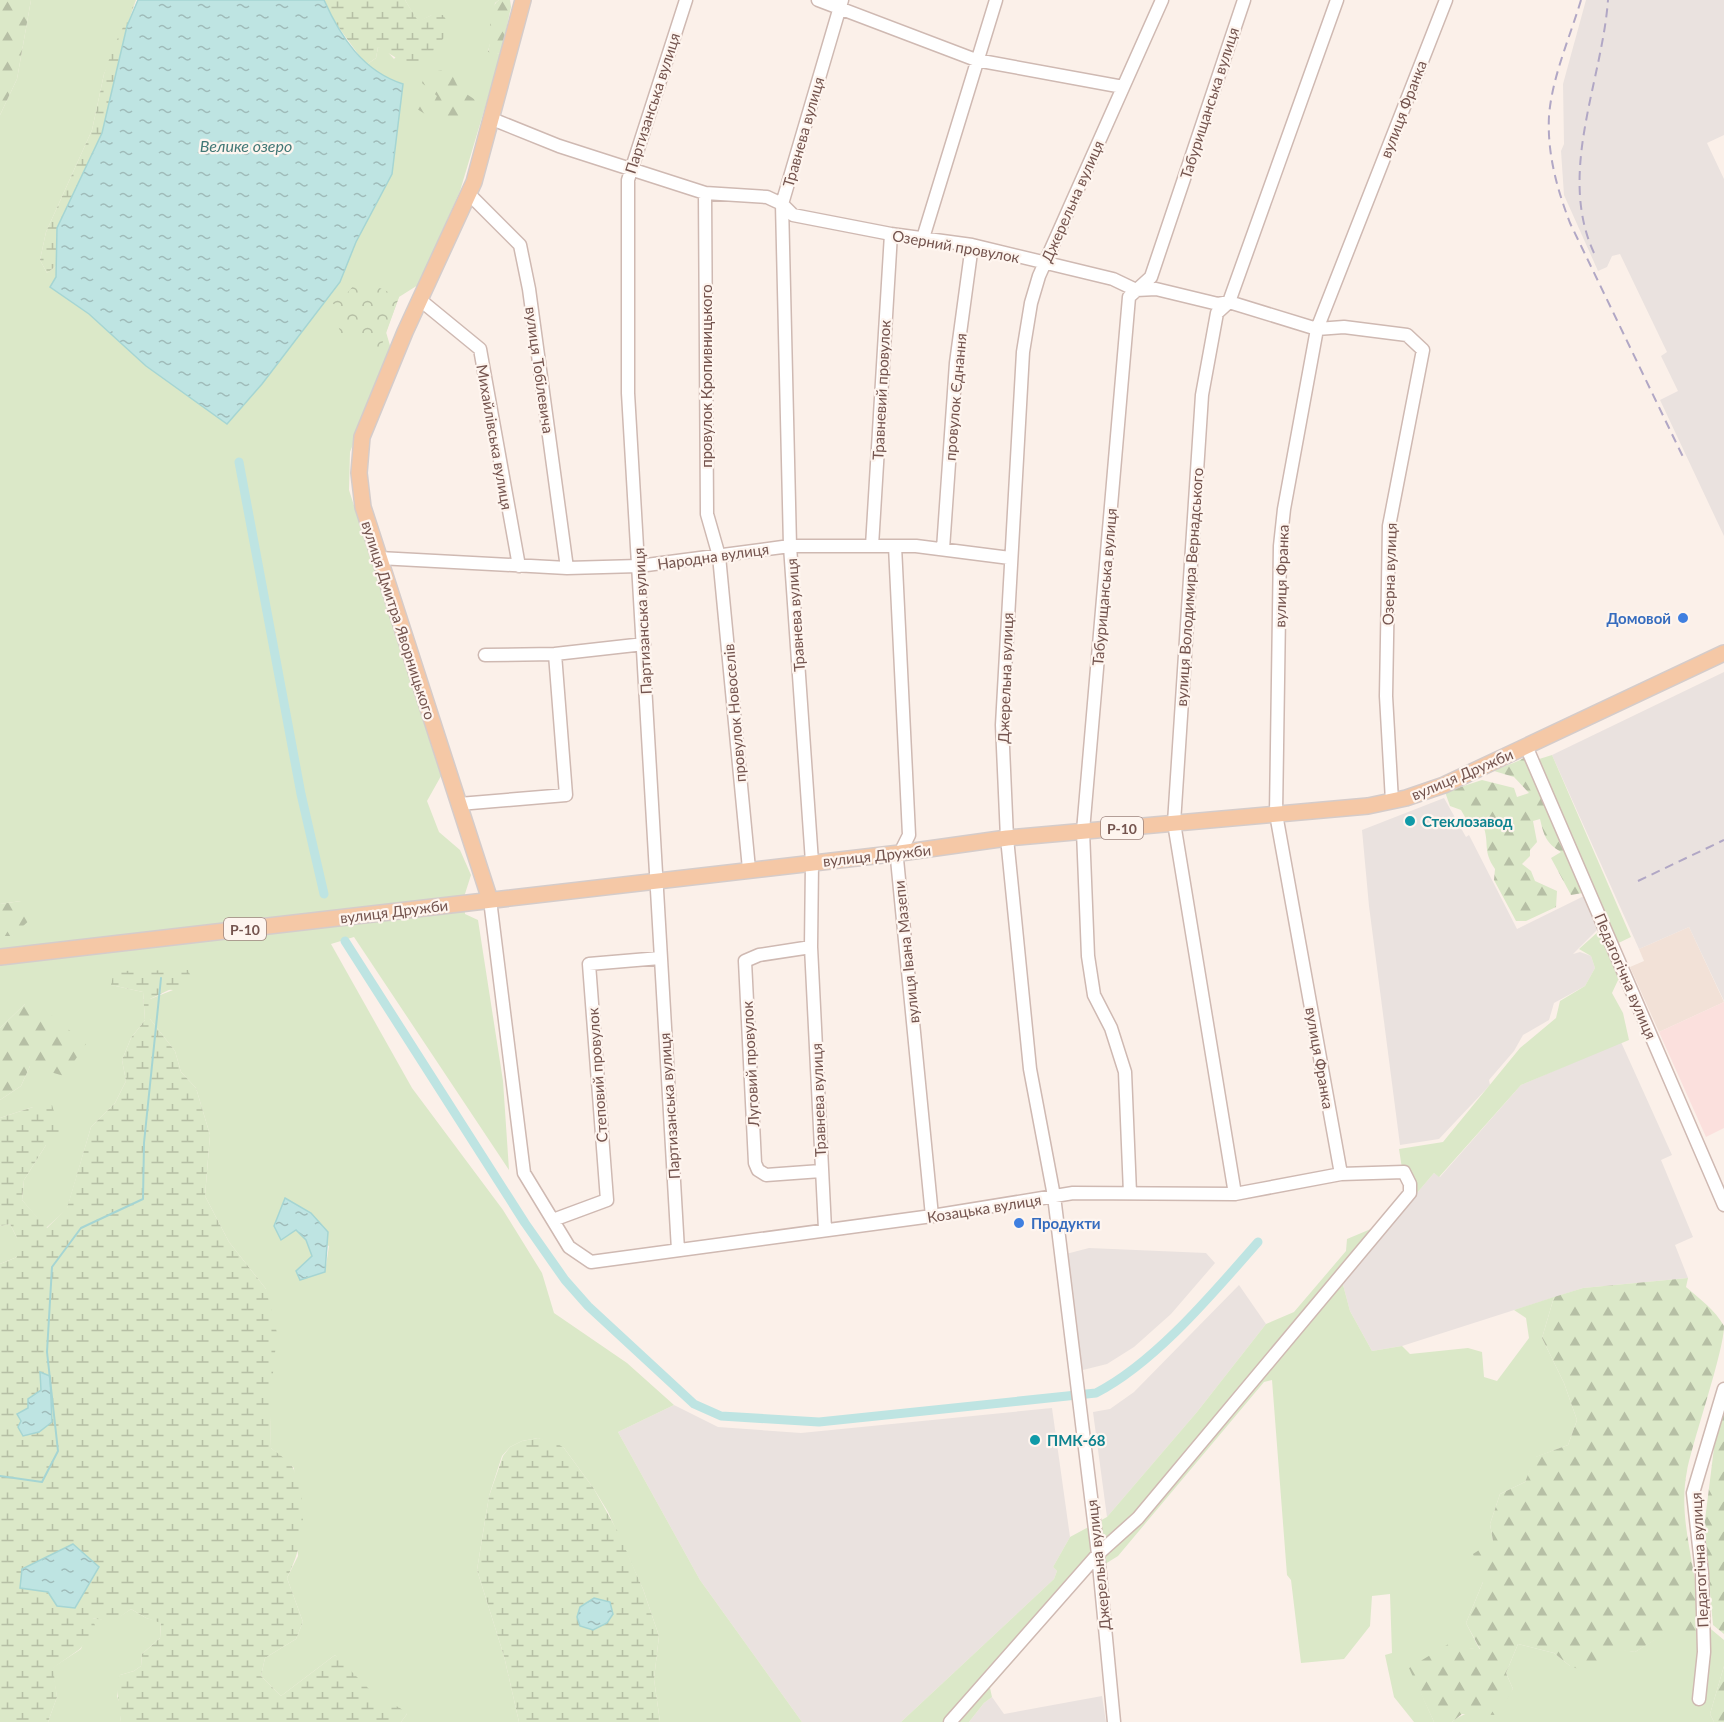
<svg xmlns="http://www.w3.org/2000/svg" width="1724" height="1722" viewBox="0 0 1724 1722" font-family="Lato,sans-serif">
<defs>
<pattern id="forest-firs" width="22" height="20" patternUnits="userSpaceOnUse" patternTransform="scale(1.5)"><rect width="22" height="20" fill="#dbe8c8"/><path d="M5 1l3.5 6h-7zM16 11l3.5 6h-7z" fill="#b6bfa5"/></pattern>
<pattern id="wetland-marsh" width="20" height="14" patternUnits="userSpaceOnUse" patternTransform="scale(1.5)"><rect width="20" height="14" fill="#dbe8c8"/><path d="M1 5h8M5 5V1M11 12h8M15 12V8" fill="none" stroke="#b6bfa5"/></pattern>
<pattern id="park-crowns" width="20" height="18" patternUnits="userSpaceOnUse" patternTransform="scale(1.5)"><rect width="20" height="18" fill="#dbe8c8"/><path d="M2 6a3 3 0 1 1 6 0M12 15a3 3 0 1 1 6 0" fill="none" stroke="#b6bfa5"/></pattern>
<pattern id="water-ripples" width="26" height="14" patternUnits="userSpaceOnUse" patternTransform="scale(1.5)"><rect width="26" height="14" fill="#bee4e2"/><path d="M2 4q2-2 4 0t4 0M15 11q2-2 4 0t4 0" fill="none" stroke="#9fbbb9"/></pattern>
</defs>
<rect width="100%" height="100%" fill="#fbf0e9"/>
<!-- residential -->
<path fill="#f2e1d7" d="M1689,927L1724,1002L1659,1032L1630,967L1644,961L1639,949Z"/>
<!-- commercial -->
<path fill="#fbe0dd" d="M1724,1002V1128L1706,1137L1659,1032Z"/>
<!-- industrial -->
<path fill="#eae2df" d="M1586,0H1724V135L1707,143L1724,179V536L1660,400L1678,391L1661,356L1667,352L1620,254L1612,256L1607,267L1598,271L1564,195L1561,151L1564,144L1563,84Z
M1724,672V1001L1689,927L1639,949L1552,755Z
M1444,798L1466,837L1469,835L1517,929L1584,896L1598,929L1573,954L1580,952L1591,956L1595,968L1585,986L1554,1003L1549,1020L1523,1035L1514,1051L1489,1080L1490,1085L1439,1139L1400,1145L1369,906L1362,830Z
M1621,1042L1672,1155L1661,1160L1693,1237L1675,1245L1688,1278L1583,1288L1402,1346L1372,1351L1350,1311L1342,1281L1434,1173L1440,1177L1521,1085Z
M1089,1248L1206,1253L1215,1263L1171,1314L1134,1347L1107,1364L1079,1371L1066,1254Z
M1239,1285L1266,1324L1197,1412L1107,1517L1093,1412L1110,1409L1134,1392Z
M674,1405L718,1427L801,1433L1052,1408L1070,1537L1053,1567L1057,1571L1054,1579L901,1722H802L700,1580L618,1432Z
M1102,1696L1106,1722H969L984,1703L992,1697L1004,1714Z"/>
<!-- grass -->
<path fill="#dbe8c8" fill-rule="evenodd" d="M31,0H136L104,74L92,130L46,232L40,260L47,273L56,266V277L51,287L89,314L146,366L227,424L262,384L339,282L356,242L388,79L366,65L376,58L378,47L385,49L394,59L432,15L418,22L405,0H499L495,3C492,19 493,37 488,51L501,54L460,191L418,285L399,297L386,332L391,349L350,452L349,490L441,776L427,801L439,832L460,850L471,875L464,897L465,914L478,920L503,1081L509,1170L354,937L331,944L412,1088L503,1210L542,1273L554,1313L627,1363L674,1405L618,1432L700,1580L802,1722H660L654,1679L659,1636L643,1589L608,1512L594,1489L564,1448L538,1438L522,1441L510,1447L502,1456L489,1496L477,1570L504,1656L519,1722H401L407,1714L375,1707L335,1655L281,1696L261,1676L265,1658L296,1639L303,1622L287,1578L298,1556L294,1468L271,1448L266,1289L229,1242L205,1196L210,1135L196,1088L181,1072L175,1051L150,1019V999L173,990L111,985L143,992L145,1020L131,1038L122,1060L126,1081L115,1103L91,1127L67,1209L46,1228L22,1200L24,1180L46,1145L33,1107L0,1118V1100L21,1086L30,1066L25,1004L0,1028V936H12L21,901L0,904V115L17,79ZM296,1230L329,1246L325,1272L300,1280L296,1271L312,1256L306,1240Z
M1552,755L1631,937L1606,949L1619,978L1612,993L1623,1013L1629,1040L1521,1085L1439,1177L1434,1173L1342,1281L1350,1311L1372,1351L1402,1346L1410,1354L1468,1348L1482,1352L1484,1377L1497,1381L1529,1338L1526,1318L1514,1310L1554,1297L1542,1338L1564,1383L1577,1420L1568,1445L1536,1457L1525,1482L1500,1494L1490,1524L1493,1541L1483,1582L1466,1623L1480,1650L1469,1648L1410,1668L1434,1722H1414L1394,1697L1385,1655L1392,1653L1390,1594L1372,1596L1370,1626L1344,1659L1301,1663L1291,1580L1287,1575L1272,1380L1264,1382L1118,1556L1089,1574L990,1688L992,1697L984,1703L969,1722H901L1054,1579L1057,1571L1053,1567L1070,1537L1107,1517L1197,1412L1266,1324L1294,1312L1346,1251L1347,1239L1378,1226L1405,1188L1399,1149L1443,1142L1520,1048L1556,1018L1560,1001L1585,986L1595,968L1591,956L1579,949L1599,931L1536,760Z
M10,1224L17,1238V1257L0,1264V1226Z
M131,1609L146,1618L161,1622L160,1638L142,1654L141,1666L134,1671L120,1675L117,1696L122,1709L120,1722H48L57,1697L52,1668L81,1649L92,1618L113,1621Z
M1700,1620L1724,1640V1666L1710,1714L1714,1722H1452C1470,1707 1499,1708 1513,1689L1506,1673L1518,1644L1554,1653L1570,1666L1618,1649L1635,1652L1670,1630Z"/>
<!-- forest -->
<path fill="url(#forest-firs)" d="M0,0H31L17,79L0,115Z
M499,0H510L511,7L501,54L488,52C493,37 485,10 499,0Z
M449,69L459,89L477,101L461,128L428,116L411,105L415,95L434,102L437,96L422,83L426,73Z
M1525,757L1588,892L1571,895L1551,858L1561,852C1546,843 1544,836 1540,819L1533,821L1537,842L1530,850V856L1522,864L1531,871L1535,881L1557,891L1556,907L1526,921H1516L1494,880L1495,869C1482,850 1490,844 1483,825L1469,824L1461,810L1450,806L1445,792L1482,780L1514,788L1517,797L1529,793L1514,777L1494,771C1505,765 1515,764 1525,757Z
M21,901L32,918L12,936H0V904Z
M25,1004L44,1009L86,1044L64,1076L30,1066L21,1086L0,1100V1028Z
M1688,1278L1686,1287C1700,1299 1715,1310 1724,1326C1724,1351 1693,1440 1687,1471C1676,1525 1702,1580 1700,1635L1683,1644L1670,1631L1635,1652L1618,1650L1611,1663L1589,1673L1570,1666L1554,1653L1518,1644L1506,1673L1513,1689L1497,1715L1462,1714L1452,1722H1434L1409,1668L1455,1640L1469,1648L1480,1649L1466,1623L1483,1582L1473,1554L1493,1541L1490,1524L1500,1494L1525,1482L1535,1457L1568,1445L1577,1420L1564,1383L1542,1338L1554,1297L1583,1288Z
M1724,1405V1634L1713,1625L1704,1528L1716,1432Z
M1724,1666V1722H1714L1710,1714Z"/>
<!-- wetland -->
<path fill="url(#wetland-marsh)" d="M136,0L127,26L102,133L57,228L56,266L47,273L40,260L46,232L92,130L104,74L113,48Z
M324,0H405L418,21L432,15H443L451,27C439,45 430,59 410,66L378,47L376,58L366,65L334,21Z
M188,970L192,979L150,999V1019L175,1051L181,1072L196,1088L210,1135L205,1196L229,1242L266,1289L277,1333L270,1403L271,1448C278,1454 291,1462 294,1470C309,1507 304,1544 287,1578L303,1622L296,1639L265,1658L261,1676L281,1696L335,1655L372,1692L375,1706C389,1702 397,1704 407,1714L401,1722H120C123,1706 112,1690 120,1675L134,1671L141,1666L142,1654L160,1638L161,1623L146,1618L131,1609L113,1622L92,1618L96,1628L80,1649L53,1668L57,1697L48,1722H0V1264L17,1257V1238L10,1224L0,1226V1118L33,1107L52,1105L60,1131L46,1145L24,1180L22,1200L47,1228L67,1208L91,1127L115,1103L126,1081L122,1060L131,1038L145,1020L143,992L111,985L114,971Z
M538,1438L555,1442L564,1448L594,1489L618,1532L643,1589L659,1636L654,1679L660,1722H519L504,1656L477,1570L489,1496L503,1456L510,1447L522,1441Z"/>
<!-- park -->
<path fill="url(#park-crowns)" d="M361,283H369L399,297L380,350L342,335C337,325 335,319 340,308L332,303L336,296L343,298L354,285Z"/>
<!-- water -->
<path fill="url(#water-ripples)" stroke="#a5d5d3" stroke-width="1.5" d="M138,0H324C341,38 363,71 403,84L392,174L356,242L340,282L262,384L227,424L146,366L89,314L50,287L56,277L57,228L102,133L127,26Z
M285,1198L311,1213L328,1232L325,1272L300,1280L296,1271L312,1256L306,1240L296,1230L281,1240L274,1226Z
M40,1372L50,1376L52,1422L39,1432L23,1436L18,1427L21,1421L17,1414L28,1408V1399L41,1390Z
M73,1544L99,1567L75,1608L57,1606L48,1592L20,1588L22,1569Z
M594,1598L610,1602L613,1614L607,1623L593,1630L580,1626L577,1617L580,1607Z"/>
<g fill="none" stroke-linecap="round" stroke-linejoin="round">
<!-- stream -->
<path stroke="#a5d5d3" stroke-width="2" d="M0,1476L42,1482L58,1451L47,1352L52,1267L81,1228L143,1199L144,1143L161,978"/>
<!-- canal -->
<path stroke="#bee4e2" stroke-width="9" d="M239,462L301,794L324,894
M345,941L525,1223L565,1280L588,1306L694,1404L721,1416L819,1422L1096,1393C1155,1363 1214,1292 1258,1242"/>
<defs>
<path id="minor" d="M818,0L976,60L1123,87
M492,119L559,146L705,193L767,197L782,204L793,215L891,234L972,245L1113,279L1136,290L1156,289L1218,304L1229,302L1317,329L1344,327L1407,335L1423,350L1389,526L1386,696L1392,801
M705,193L707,514L719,556L749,869
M469,194L520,245L529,289L567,568
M923,238L996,0
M419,299L480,349L519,566
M872,546L891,234
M895,546L909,835L897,859L932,1216
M943,549L956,363L972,245
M379,558L567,568L639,566L790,546H916L1010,558
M485,655L555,654
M1526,746L1724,1205
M459,804L566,795L555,654L644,644
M490,900L524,1173L569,1247L591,1262L932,1216L1073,1193L1235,1194L1341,1174L1404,1172L1410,1184V1193L1138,1518L1098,1554L950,1722
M811,947L759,955L745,961L755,1163L758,1170L766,1175L821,1171
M1341,1174L1276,814L1280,546L1284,509L1317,329L1446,0
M1130,1193L1125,1072L1111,1028L1094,995L1088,956L1083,831L1129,297L1151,277L1244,0
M1235,1194L1174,823L1202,395L1217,313L1229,302L1337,0
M553,1220L607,1200L589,964L660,958
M825,1229L811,947L812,862L790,546L782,204L842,0
M678,1250L628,393V180L686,0
M1699,1699L1704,1652L1702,1573L1693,1493L1724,1389
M1114,1722L1098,1554L1054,1196L1030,1069L1007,838L1002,725L1023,352L1031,303L1039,276L1162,0"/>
<path id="major" d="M490,900L363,507L359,473L362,437L405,332L474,182L523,0
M0,957L900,853L1007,838L1368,806L1406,798L1444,785L1724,653"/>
</defs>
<!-- minor casing -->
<use href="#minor" stroke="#cfb9b2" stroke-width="15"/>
<!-- major casing -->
<use href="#major" stroke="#d5ccca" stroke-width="18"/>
<!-- minor -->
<use href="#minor" stroke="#fff" stroke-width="12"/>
<!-- major -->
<use href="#major" stroke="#f5c8a6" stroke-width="15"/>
<!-- rail -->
<path stroke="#b1a7c5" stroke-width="2" stroke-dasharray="9 6" stroke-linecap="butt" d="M1581,0C1570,37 1552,77 1549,116C1547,153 1557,189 1570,223L1684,459
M1594,253C1557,173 1602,82 1608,0
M1638,881L1724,840"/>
</g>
<!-- markers -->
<g fill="#3f7fe0" stroke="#fef5ef" stroke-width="2">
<circle cx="1683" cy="618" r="6"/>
<circle cx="1019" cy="1223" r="6"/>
</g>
<g fill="#0f9aa8" stroke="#fef5ef" stroke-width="2">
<circle cx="1410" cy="821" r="6"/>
<circle cx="1035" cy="1440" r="6"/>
</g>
<g text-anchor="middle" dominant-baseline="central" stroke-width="4.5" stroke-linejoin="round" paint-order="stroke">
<!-- shield labels -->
<g fill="#fef5ef" stroke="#9d847e" stroke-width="1.5">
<rect x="1101" y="817" width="42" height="22" rx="4.5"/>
<rect x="224" y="918" width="42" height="22" rx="4.5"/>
</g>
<g font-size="14" font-weight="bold" fill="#74544e">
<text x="1122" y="828">Р-10</text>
<text x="245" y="929">Р-10</text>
</g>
<!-- street labels -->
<g font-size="15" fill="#74544e" stroke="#fef5ef">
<text transform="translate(652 103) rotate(-72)">Партизанська вулиця</text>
<text transform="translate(1209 103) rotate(-72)">Табурищанська вулиця</text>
<text transform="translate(1403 109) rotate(-69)">вулиця Франка</text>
<text transform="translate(803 132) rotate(-74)">Травнева вулиця</text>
<text transform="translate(1072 201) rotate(-66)">Джерельна вулиця</text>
<text transform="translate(956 246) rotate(10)">Озерний провулок</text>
<text transform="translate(540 370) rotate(82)">вулиця Тобілевича</text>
<text transform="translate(706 376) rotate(-90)">провулок Кропивницького</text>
<text transform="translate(881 390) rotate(-87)">Травневий провулок</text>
<text transform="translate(955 397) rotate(-85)">провулок Єднання</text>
<text transform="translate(495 437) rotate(80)">Михайлівська вулиця</text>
<text transform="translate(713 556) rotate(-8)">Народна вулиця</text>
<text transform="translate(1389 574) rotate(-88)">Озерна вулиця</text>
<text transform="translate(1281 576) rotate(-88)">вулиця Франка</text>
<text transform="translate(1104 587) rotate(-85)">Табурищанська вулиця</text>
<text transform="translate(1189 587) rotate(-86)">вулиця Володимира Вернадського</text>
<text transform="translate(795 615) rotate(-94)">Травнева вулиця</text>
<text transform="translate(399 620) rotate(72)">вулиця Дмитра Яворницького</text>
<text transform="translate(642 621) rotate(-93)">Партизанська вулиця</text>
<text transform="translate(1005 678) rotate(-88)">Джерельна вулиця</text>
<text transform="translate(734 713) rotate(-95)">провулок Новоселів</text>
<text transform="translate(1462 774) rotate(-23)">вулиця Дружби</text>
<text transform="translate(877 855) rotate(-6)">вулиця Дружби</text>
<text transform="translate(394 911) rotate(-7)">вулиця Дружби</text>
<text transform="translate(906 952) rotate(-96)">вулиця Івана Мазепи</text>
<text transform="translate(1626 976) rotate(67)">Педагогічна вулиця</text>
<text transform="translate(1320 1058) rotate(80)">вулиця Франка</text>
<text transform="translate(750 1064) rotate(-93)">Луговий провулок</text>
<text transform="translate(597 1075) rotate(-94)">Степовий провулок</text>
<text transform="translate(818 1100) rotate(-92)">Травнева вулиця</text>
<text transform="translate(669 1106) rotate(-94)">Партизанська вулиця</text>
<text transform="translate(984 1208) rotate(-9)">Козацька вулиця</text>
<text transform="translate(1699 1560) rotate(-93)">Педагогічна вулиця</text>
<text transform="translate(1098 1565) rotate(-96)">Джерельна вулиця</text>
</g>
<!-- shop labels -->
<g font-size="15" font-weight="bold" fill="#366cbe" stroke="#fef5ef" text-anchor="end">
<text x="1671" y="618">Домовой</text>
<text x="1031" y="1223" text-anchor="start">Продукти</text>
</g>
<!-- culture labels -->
<g font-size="15" font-weight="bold" fill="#0d838f" stroke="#fef5ef" text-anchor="start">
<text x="1422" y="821">Стеклозавод</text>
<text x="1047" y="1440">ПМК-68</text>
</g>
<!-- water labels -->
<g font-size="16" font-style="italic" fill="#427876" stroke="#fef5ef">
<text x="246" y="145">Велике озеро</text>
</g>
</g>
</svg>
